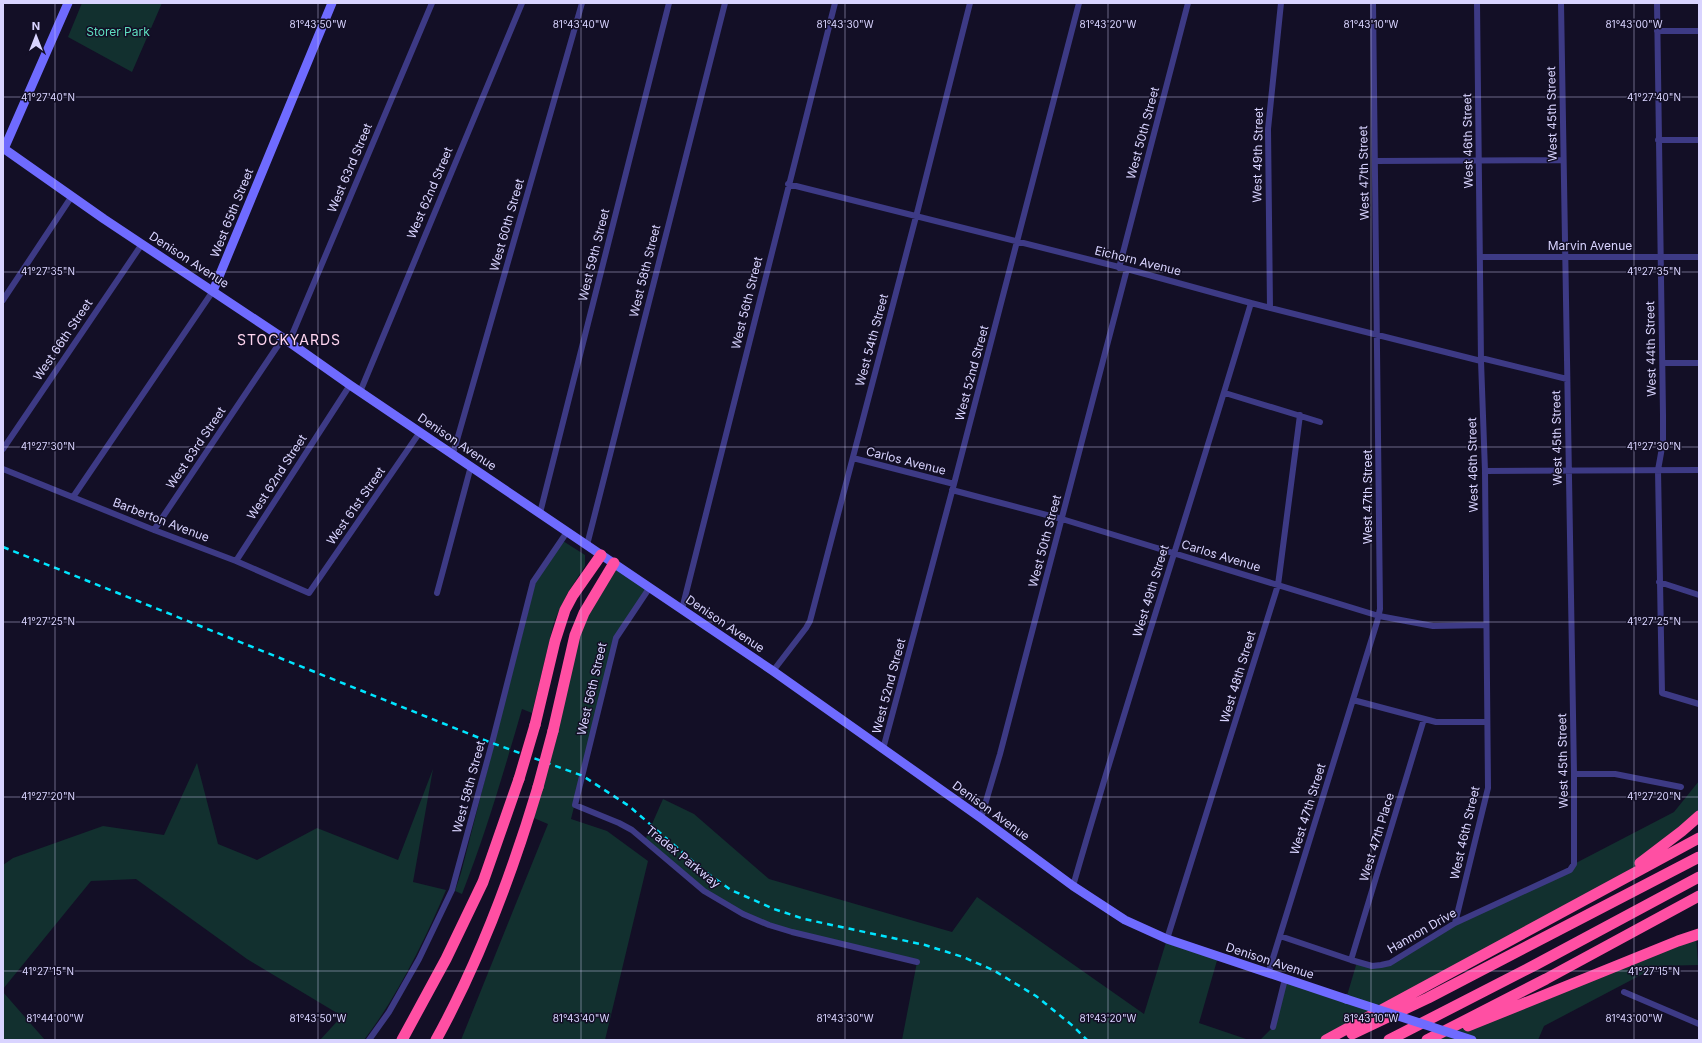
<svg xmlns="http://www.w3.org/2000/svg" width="1702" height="1043" font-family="Inter,sans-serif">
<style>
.green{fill:#12302f}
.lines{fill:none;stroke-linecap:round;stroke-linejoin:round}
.street{stroke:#3d3a85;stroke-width:6}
.secondary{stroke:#6f6bff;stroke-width:9}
.highway{stroke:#ff4fa3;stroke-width:11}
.rail{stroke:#00e5ff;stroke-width:2.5;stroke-dasharray:6 5;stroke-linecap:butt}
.secondary-bridge{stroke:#6f6bff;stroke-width:9}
.highway-bridge{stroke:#ff4fa3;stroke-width:11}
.ticks{fill:none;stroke:#d9d4ff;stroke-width:1;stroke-opacity:0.45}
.labels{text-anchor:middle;stroke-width:3;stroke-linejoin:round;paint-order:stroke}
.park-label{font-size:12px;fill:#5fe0c0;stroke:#130f26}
.street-label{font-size:12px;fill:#d9d4ff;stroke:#130f26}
.quarter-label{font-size:14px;letter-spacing:1px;fill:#ffd6f0;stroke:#130f26}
.ticks-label{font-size:10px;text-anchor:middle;fill:#d9d4ff;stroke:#130f26;stroke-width:3;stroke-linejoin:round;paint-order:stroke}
</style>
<rect width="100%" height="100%" fill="#130f26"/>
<path class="green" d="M82 3H162L132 72 68 37Z
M563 541 585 555V566L567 594 554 622 532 713 522 709C504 771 486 833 462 894L455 891 461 873 536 580Z
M614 563 650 587 616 638 571 819 607 831 648 861 605 1040H461L548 824 529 816 571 651Z
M197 763 218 844 257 860 317 828 398 860 433 769 413 882 446 890C425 940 397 997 364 1040H320L342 1016 247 959 136 879 91 881 3 989V865L13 858 103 826 164 835Z
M1699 781V816L1659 850 1631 869 1326 1040H1260L1273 1027 1285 979 1346 999 1357 962 1381 965 1455 923 1569 870 1574 864 1674 812Z
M663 799 694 814 769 879 952 932 977 897 1144 1014 1167 939 1218 957 1199 1023 1249 1040H902L917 962 769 925 704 891 645 840Z
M1696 934 1698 965 1658 966 1544 1026 1538 1040H1432Z
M3 992 45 1040H3Z"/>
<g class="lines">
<path class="street" d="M1657 3 1663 415V442L1658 470 1662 693 1699 704
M1657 31H1699
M1658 140H1699
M1375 161 1563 160
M788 184 1127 269 1251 303 1481 361
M1481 257H1699
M1119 268 1188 3
M3 300 72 196
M1270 308 1268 129 1281 3
M289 342 432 3
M1481 358 1567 379
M1663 363H1699
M360 392 522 3
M1225 393 1320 422
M3 449 142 244
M453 454 582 3
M853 458 954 484
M3 469 154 530 236 561 309 593 420 432
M1485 471 1699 470
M952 490 1062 519 1379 616 1433 626 1486 625
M73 497 213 291
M540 513 669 3
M154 530 283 338
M587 545 725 3
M236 561 350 385
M1659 582 1699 595
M650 587 616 638 575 805 619 823 632 830 704 891 743 914 769 925 792 932 917 962
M437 593 471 466
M682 609 835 3
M773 671 806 628 810 621 918 209 970 3
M1353 700 1436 722H1486
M883 749 954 484 1079 3
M1574 774H1615L1681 787
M981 818 1000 754 1127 269
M1073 886C1129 691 1193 498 1251 303
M1455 923 1488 788 1485 471 1481 361 1477 3
M1280 936 1351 960 1372 966 1381 965 1390 963 1455 923 1570 870 1574 864V774L1561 3
M1167 939 1278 585 1300 415
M1351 960 1424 719
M1268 974 1377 622 1380 609 1373 3
M1624 992 1699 1024
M1273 1027 1285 979
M369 1040 389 1012 419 959 452 890 492 743 533 582 567 532"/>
<path class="secondary" d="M3 148 104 219 289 342 350 385 773 671 981 818 1073 886 1125 920 1167 939 1346 999
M4 149 68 3
M213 291 332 3"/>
<path class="highway" d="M535 725 555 641 565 610 573 595 601 555
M553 731 575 635 584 613 614 563
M1640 863 1682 831 1699 816
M1468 1026 1678 941 1699 934
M1352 1034 1428 998 1699 857
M402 1040 446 959 483 882 519 779
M436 1040C480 960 512 874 538 787
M1326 1040 1699 838
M1389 1040 1535 965 1699 877
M1427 1040 1546 979 1699 896"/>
<path class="rail" d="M3 547 492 743 583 776 629 806 704 871 731 890 774 909 804 919 925 945 963 957 993 970 1036 996 1073 1026 1087 1040"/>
<path class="secondary-bridge" d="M1346 999 1472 1040"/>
<path class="highway-bridge" d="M519 779 535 725
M538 787 553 731"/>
</g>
<path class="ticks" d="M55 3V1040M318 3V1040M581 3V1040M845 3V1040M1108 3V1040M1371 3V1040M1634 3V1040M3 97H1699M3 272H1699M3 447H1699M3 622H1699M3 797H1699M3 971H1699"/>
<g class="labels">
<g class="park-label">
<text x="118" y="36">Storer Park</text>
</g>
<g class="street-label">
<text transform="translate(1552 114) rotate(-91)" y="4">West 45th Street</text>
<text transform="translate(1143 133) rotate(-75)" y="4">West 50th Street</text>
<text transform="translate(1468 141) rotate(-91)" y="4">West 46th Street</text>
<text transform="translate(1258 155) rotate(-89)" y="4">West 49th Street</text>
<text transform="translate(350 168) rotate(-67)" y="4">West 63rd Street</text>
<text transform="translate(1364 173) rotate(-91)" y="4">West 47th Street</text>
<text transform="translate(430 193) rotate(-67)" y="4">West 62nd Street</text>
<text transform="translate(232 213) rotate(-68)" y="4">West 65th Street</text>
<text transform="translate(507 225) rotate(-74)" y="4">West 60th Street</text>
<text x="1590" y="250">Marvin Avenue</text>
<text transform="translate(594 255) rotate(-76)" y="4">West 59th Street</text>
<text transform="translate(189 260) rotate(33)" y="4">Denison Avenue</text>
<text transform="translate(1138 261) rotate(14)" y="4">Eichorn Avenue</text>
<text transform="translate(645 271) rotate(-76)" y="4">West 58th Street</text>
<text transform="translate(747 303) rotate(-76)" y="4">West 56th Street</text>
<text transform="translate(63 340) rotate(-56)" y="4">West 66th Street</text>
<text transform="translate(872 340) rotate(-75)" y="4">West 54th Street</text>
<text transform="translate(1651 349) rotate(-91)" y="4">West 44th Street</text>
<text transform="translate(972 373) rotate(-75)" y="4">West 52nd Street</text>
<text transform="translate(1557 438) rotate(-91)" y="4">West 45th Street</text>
<text transform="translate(457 442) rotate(34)" y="4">Denison Avenue</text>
<text transform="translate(196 448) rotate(-56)" y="4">West 63rd Street</text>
<text transform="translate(906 461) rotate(14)" y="4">Carlos Avenue</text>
<text transform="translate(1473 465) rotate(-91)" y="4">West 46th Street</text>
<text transform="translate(277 477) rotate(-57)" y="4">West 62nd Street</text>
<text transform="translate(1368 497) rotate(-90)" y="4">West 47th Street</text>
<text transform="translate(356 506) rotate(-55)" y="4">West 61st Street</text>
<text transform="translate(161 520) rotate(21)" y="4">Barberton Avenue</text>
<text transform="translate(1045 541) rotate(-75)" y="4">West 50th Street</text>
<text transform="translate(1221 556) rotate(17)" y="4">Carlos Avenue</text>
<text transform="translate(1151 591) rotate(-73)" y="4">West 49th Street</text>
<text transform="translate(725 624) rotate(34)" y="4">Denison Avenue</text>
<text transform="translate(1238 677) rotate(-73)" y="4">West 48th Street</text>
<text transform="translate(889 686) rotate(-75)" y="4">West 52nd Street</text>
<text transform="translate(592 689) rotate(-77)" y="4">West 56th Street</text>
<text transform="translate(1563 761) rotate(-91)" y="4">West 45th Street</text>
<text transform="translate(469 787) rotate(-75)" y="4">West 58th Street</text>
<text transform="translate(1308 809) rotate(-73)" y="4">West 47th Street</text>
<text transform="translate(991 811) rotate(36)" y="4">Denison Avenue</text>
<text transform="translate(1465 833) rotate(-77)" y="4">West 46th Street</text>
<text transform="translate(1377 837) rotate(-73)" y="4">West 47th Place</text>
<text transform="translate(683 857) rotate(39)" y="4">Tradex Parkway</text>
<text transform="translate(1422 931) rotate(-30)" y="4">Hannon Drive</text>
<text transform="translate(1270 961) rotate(18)" y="4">Denison Avenue</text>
</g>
<g class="quarter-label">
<text x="289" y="345">STOCKYARDS</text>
</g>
</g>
<g class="ticks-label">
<text x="318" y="28">81°43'50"W</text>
<text x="581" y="28">81°43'40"W</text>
<text x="845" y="28">81°43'30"W</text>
<text x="1108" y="28">81°43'20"W</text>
<text x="1371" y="28">81°43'10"W</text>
<text x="1634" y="28">81°43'00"W</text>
<text x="48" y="101">41°27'40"N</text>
<text x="1654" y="101">41°27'40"N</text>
<text x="48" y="275">41°27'35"N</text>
<text x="1654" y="275">41°27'35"N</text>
<text x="48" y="450">41°27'30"N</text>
<text x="1654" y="450">41°27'30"N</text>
<text x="48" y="625">41°27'25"N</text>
<text x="1654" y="625">41°27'25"N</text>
<text x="48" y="800">41°27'20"N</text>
<text x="1654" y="800">41°27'20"N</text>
<text x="48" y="975">41°27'15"N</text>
<text x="1654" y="975">41°27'15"N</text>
<text x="55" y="1022">81°44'00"W</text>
<text x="318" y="1022">81°43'50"W</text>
<text x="581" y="1022">81°43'40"W</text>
<text x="845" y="1022">81°43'30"W</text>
<text x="1108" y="1022">81°43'20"W</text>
<text x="1371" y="1022">81°43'10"W</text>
<text x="1634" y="1022">81°43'00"W</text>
</g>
<rect width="1702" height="1043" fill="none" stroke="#d9d4ff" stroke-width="8"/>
<g transform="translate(36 36)" stroke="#130f26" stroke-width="3" paint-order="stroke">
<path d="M0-3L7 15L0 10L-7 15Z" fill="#d9d4ff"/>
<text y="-6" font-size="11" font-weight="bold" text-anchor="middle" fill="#d9d4ff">N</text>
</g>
</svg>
